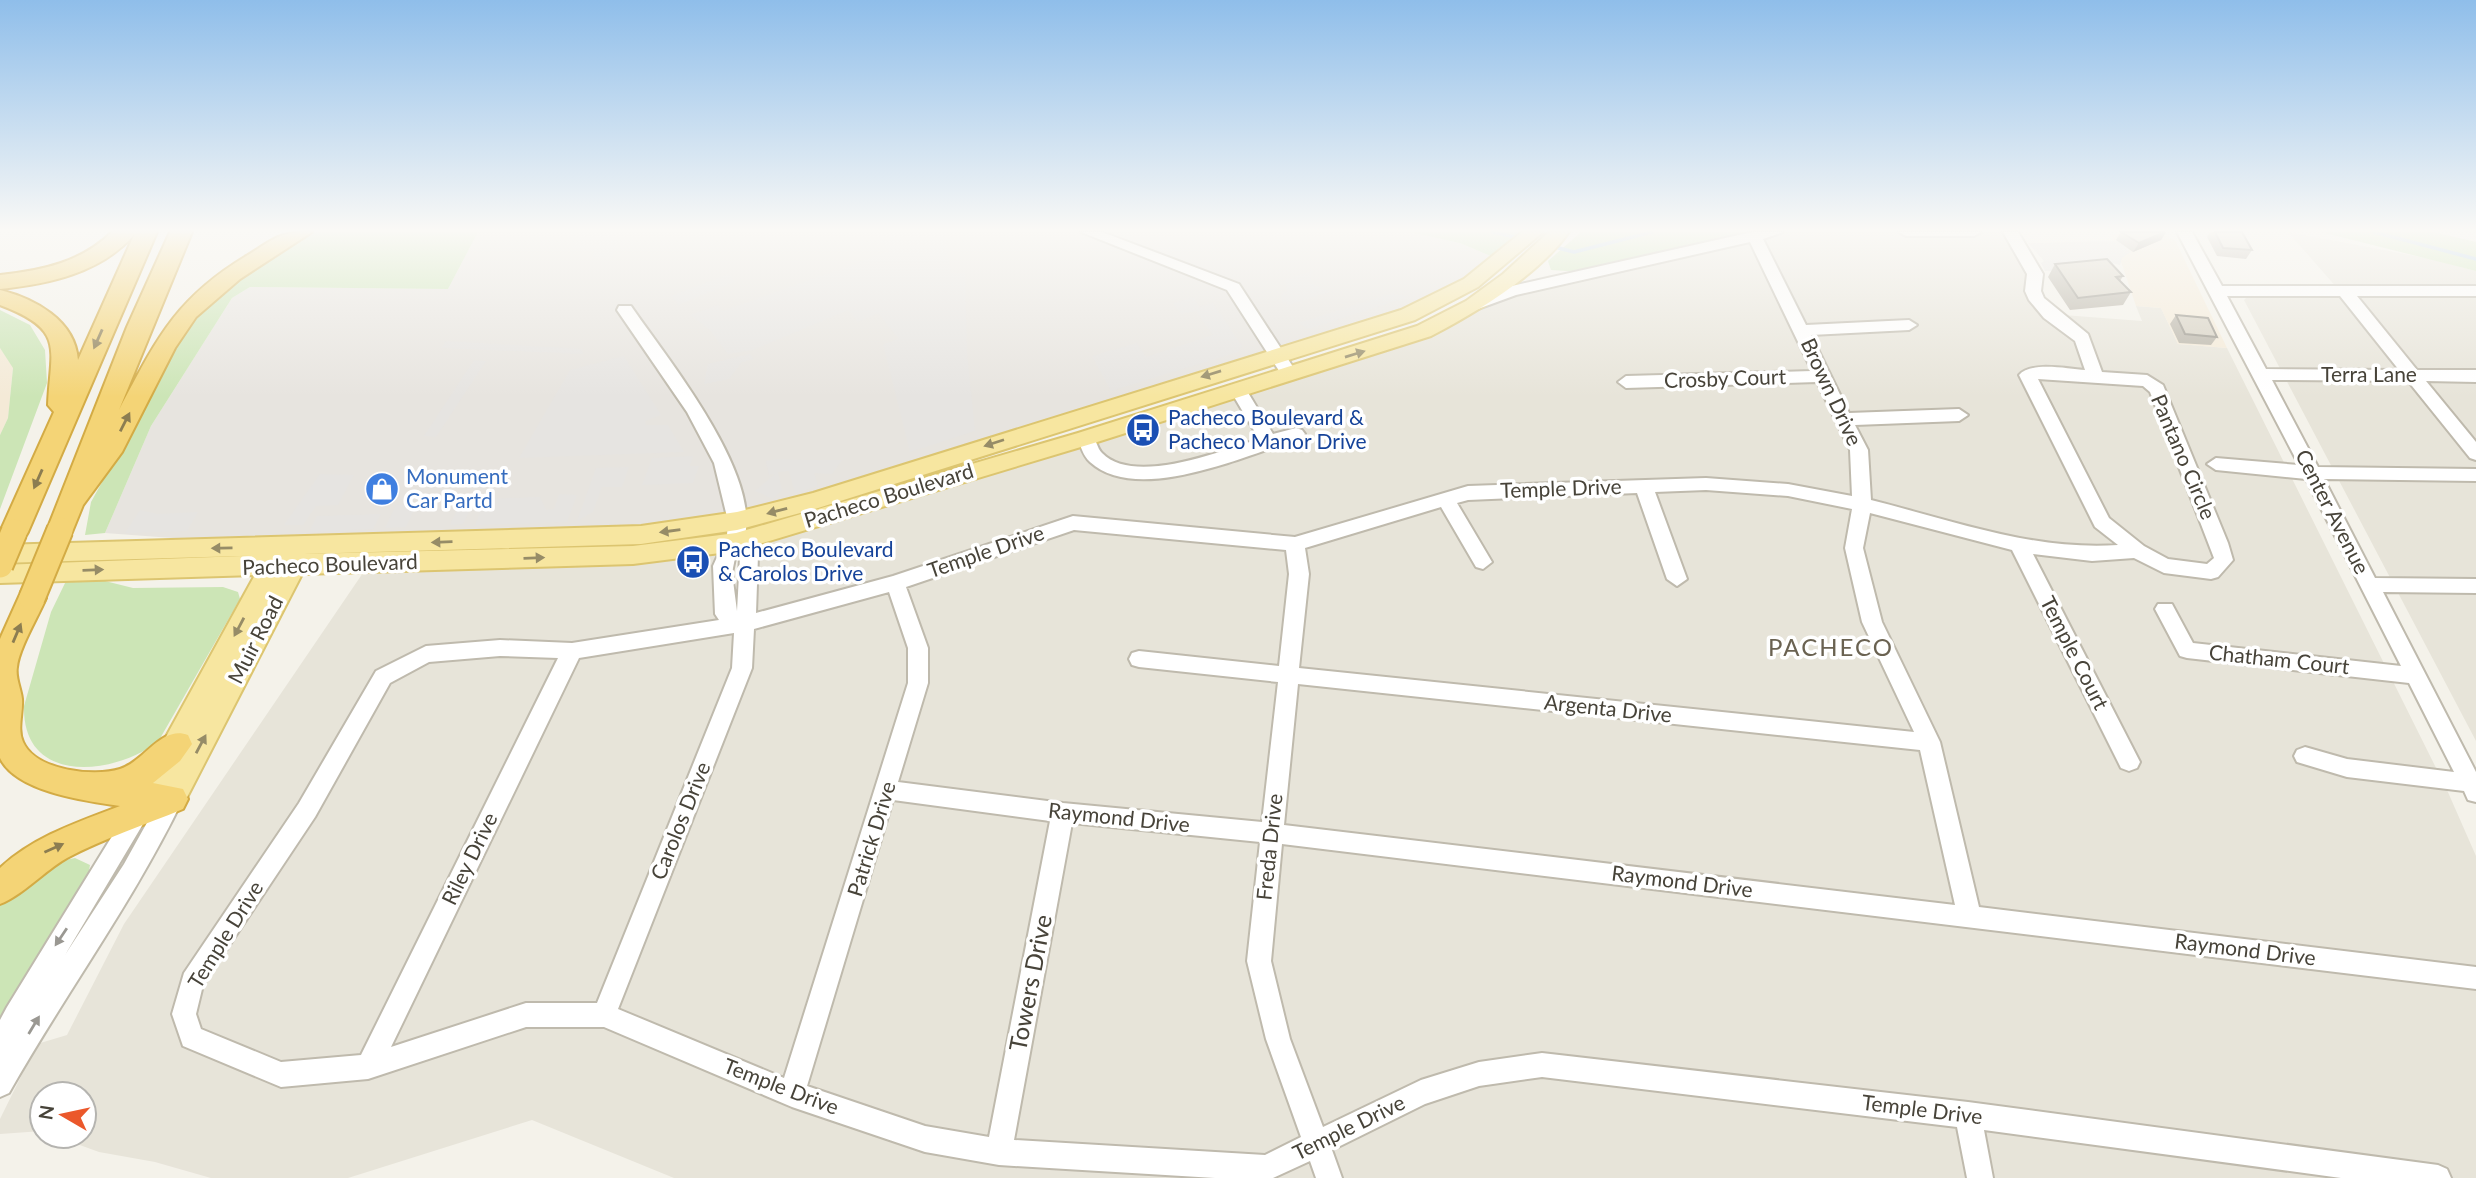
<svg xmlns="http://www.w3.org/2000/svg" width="2476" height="1178" font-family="Lato,sans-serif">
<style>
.residential{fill:#e7e4d9}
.commercial{fill:#f4ead7}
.industrial{fill:#e7e4df}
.green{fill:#cce5b6}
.parking{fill:#e6e4e1}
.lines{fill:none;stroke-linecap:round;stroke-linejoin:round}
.stream{stroke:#abccec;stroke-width:3.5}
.minor-casing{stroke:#bfbaad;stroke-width:4}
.major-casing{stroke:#dcc570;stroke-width:4}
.highway-casing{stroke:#d3ab45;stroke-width:4}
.minor{fill:#fff;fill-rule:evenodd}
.major{fill:#f7e6a0;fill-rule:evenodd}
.highway{fill:#f4d476;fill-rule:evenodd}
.highway-bridge-casing{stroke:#d3ab45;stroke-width:29;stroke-linecap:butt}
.highway-bridge{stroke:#f4d476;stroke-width:25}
.wall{fill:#b7b2a5}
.shaded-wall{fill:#959186}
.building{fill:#d5cfc0;stroke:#959186;stroke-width:2}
.oneway{fill:#8c7d51}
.oneway2{fill:#968c67}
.oneway3{fill:#9a9892}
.labels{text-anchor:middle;stroke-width:7;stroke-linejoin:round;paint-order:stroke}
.street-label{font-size:21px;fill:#474339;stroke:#fff}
.transit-label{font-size:21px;fill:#164399;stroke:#fff;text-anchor:start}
.shop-label{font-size:21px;fill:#366cbe;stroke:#fff;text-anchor:start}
.quarter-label{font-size:24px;letter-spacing:2px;fill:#6a6251;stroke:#fff}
.near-street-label{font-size:24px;fill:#474339;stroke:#fff}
</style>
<rect width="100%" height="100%" fill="#f4f2ea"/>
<path class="residential" d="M1776 232H2010L2050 314 2142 321 2136 306 2161 308 2178 344 2227 348 2447 790 2476 856V1178H674L532 1120 348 1178H211L155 1162 99 1152 55 1136H84V1094H42V1131L0 1134V1119L37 1044 67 1035 124 924 369 564 723 545 725 614 744 624 749 555 736 542 1360 353 1512 291Z
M2288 232 2426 258 2476 271V741L2244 300 2247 297H2345Z"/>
<path class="commercial" d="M2162 234 2175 240 2227 348 2178 344 2161 308 2136 306 2112 235Z
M0 348 13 367 8 418 0 435Z"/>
<path class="industrial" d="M478 232H1409L1460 243 1500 260 1408 315 737 521 291 547 105 533 151 426 232 298 250 287 448 289Z"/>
<path class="green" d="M316 232H478L448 289 250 287 232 298 151 426 105 533 85 535 91 502 193 318 243 275Z
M1409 232H1534L1500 260 1460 243Z
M1581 232H1746L1581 272 1551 270 1548 261Z
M2321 232H2434L2476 242V271Z
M0 310 30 325 45 350 47 383 0 509V435L8 418 13 368 0 348Z
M97 579 133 588 223 587 238 592 240 599 158 742C112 776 22 785 24 706L51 612 66 581Z
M75 858 90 865 87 882 0 1023V905C24 880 40 864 75 858Z"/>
<path class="parking" d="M603 232H618L614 240 620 241 612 258H591L594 250 571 249 581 233 602 235Z
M872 232H944L951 273H965L967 353 975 431 910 452 883 344 899 339 878 313 858 322 848 310 753 350 728 354 710 330 690 315 718 305 723 311 890 251Z
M2121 241 2131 252 2122 258 2120 265 2107 262 2106 270 2045 271 2041 263 2044 261 2028 243Z
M1312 271 1310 283 1330 292 1289 305 1281 301 1282 293 1287 291 1285 280Z
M729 274 735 282 678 305 671 296Z
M1393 293 1408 297 1309 329 1298 323Z
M1194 297 1199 307 1213 303 1242 346 1238 352 1111 391 1092 356 1137 343 1146 357 1213 335 1196 311 1181 314 1173 303Z
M446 341 582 349 583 354 441 348Z
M750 354 754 359 742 362 729 379 704 384 708 364Z
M624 356 661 415 645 421 646 425H668L684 452 519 458 570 370Z
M474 360 486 361 436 437 424 436Z
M693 456 690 466H699L693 483 642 485 652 458Z
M778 459 806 460H842L832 474 814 473 818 486 795 493 789 471 778 472 782 490 773 499 755 491 775 474 769 475 766 461Z
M629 467 622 487H602L593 512 577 521 596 468Z
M320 474 354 475 338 505 316 506 303 525H284Z
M559 494 577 495 567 522 475 525 480 513 474 500 463 524 450 525 463 496 476 495 475 499 540 497 546 510 554 509Z
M417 504 406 527 385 528 396 505Z
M140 510 158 514 198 512 187 531 125 533Z
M381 514 373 529 309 532 317 516Z"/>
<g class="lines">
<path class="stream" d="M1493 232 1519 238
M2374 232 2476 259
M1551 246 1574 252 1652 232"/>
<g class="minor-casing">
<path id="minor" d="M1081 232H1102L1239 284 1297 373 1295 377H1283L1227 290Z
M1752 232H1783L1763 239 1806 325 1909 320 1917 325 1909 330 1811 335 1849 413 1959 409 1968 415 1959 421 1855 425 1868 450 1871 500C1951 520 2034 551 2118 545L2095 527 2019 375C2031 361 2068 369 2085 370L2075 341 2044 318 2029 300 2025 291 2027 274 2003 232H2018L2043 274 2041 291 2044 298 2088 334 2102 372 2147 375 2163 385 2228 543 2233 560 2218 577 2211 579 2164 573 2134 558 2092 561 2033 554 2140 762 2137 768 2129 771 2121 768 2012 550 1870 513 1863 548 1882 622 1940 742 1979 907 2476 967V989L1282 844 1271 961 1290 1039 1323 1127 1421 1080 1479 1062 1542 1053 1968 1102 2438 1165 2447 1169 2451 1178H2341L1984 1130 1993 1178H1967L1957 1127 1542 1077 1479 1086 1425 1104 1332 1150 1342 1178H1316L1310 1161 1273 1178H1215L999 1165 925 1152 792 1107 604 1027H526L368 1079 281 1087 183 1046 172 1014 184 973 299 803 376 671 426 646 500 640 572 643 719 620 715 614 713 566 727 535 728 521 714 463 687 412 617 310 619 306H631C666 357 763 475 744 539L758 555 756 613 893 576 1073 516 1295 537 1468 486 1706 478 1788 484 1852 496 1850 450 1817 382 1626 388 1618 382 1626 376 1812 371 1750 242 1516 295 1475 310 1467 305 1512 286ZM2038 379 2143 386 2150 392 2214 558 2207 564 2168 559 2144 546 2109 518ZM1706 490 1788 496 1852 509 1845 548 1862 622 1914 732 1299 668 1309 574 1305 548 1441 507 1476 567 1483 569 1492 562 1457 503 1468 500 1637 493 1667 579 1677 586 1687 579 1655 492ZM1074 530 1286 550 1289 574 1279 666 1139 651 1132 653 1129 659 1132 665 1139 667 1278 682 1262 822 1063 803 898 782 928 683V648L906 587ZM736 553 740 557 737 611 732 573ZM889 592 908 648V683L784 1078 618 1009 752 668 754 629ZM734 633 732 668 597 1003H526L391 1047 579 658ZM500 656 558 658 361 1055 281 1062 201 1029 196 1014 203 985 315 817 390 683 429 662ZM1298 684 1920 750 1955 905 1284 825ZM893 800 1050 821 989 1137 925 1126 807 1086ZM1072 823 1260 842 1247 961 1266 1039 1301 1137 1265 1155 1014 1140Z
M1899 232H1981L1974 236H1906Z
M2177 232H2192L2222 286H2476V296H2357L2417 370H2476V382L2426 381 2476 442V460L2470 458 2408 381 2272 380 2318 467 2476 469V481L2324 479 2375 578 2476 579V593L2383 592 2476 772V802L2468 800 2464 791 2347 777 2297 762 2294 756 2297 750 2305 747 2347 759 2454 772 2409 683 2187 658 2180 656 2155 609 2158 604H2172L2193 643 2401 666 2306 479 2216 470 2207 464 2216 458 2299 465ZM2227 296H2340L2399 370 2266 369Z
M1238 384 1244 386 1273 434 1296 428 1302 430 1305 434 1302 438C1249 454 1138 506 1090 462 1083 456 1081 446 1077 438L1080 434H1092C1096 439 1097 448 1102 453 1134 486 1221 451 1259 439L1230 390Z
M172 790 180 792 183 799C134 901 65 994 9 1093L0 1097V1020L7 1007 130 807 138 804 146 807 149 814 65 955 124 864 164 792Z"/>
</g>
<g class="major-casing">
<path id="major" d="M1522 232H1543L1478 287 1415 320 815 509 737 530 641 544 304 554 633 546 736 533 1078 433 1417 326 1466 301 1503 274 1549 232H1569C1538 275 1477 312 1431 336L1094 443 736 551 633 564 302 574 182 807 172 811 162 807 159 801 148 822 138 825 128 822 124 813 255 575 0 583V565L269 555 0 563V545L641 526 737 512 813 493 1401 310 1464 279Z"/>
</g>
<g class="highway-casing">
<path id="highway" d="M112 232H157L28 532 24 539 14 542 4 539 0 532 54 412 48 405C50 349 67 330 0 305V290C35 299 75 320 78 360L134 235C100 273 49 284 0 289V275C41 271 82 262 112 232Z
M170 232H192L119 410C157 338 176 298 248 255 275 238 279 232 312 232L240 279 196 317 175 348 122 452 83 505 70 537 60 540 50 537 47 530 127 327Z
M32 587 42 590 46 598C38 617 19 648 17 667 15 677 21 689 22 699 23 713 17 729 23 742 36 771 94 777 120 769 145 761 161 725 188 735L192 744 180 761 153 783 183 789 188 799 183 809C145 825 104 838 67 858 44 871 23 895 0 904V868C33 837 78 822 120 806 86 801 16 792 0 758V639L22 590Z"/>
</g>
<use href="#minor" class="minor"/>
<use href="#major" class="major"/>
<use href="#highway" class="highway"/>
<g class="highway-bridge-casing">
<path id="highway-bridge" d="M0 565 14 532
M32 598 60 530"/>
</g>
<use href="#highway-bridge" class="highway-bridge"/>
</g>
<path class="wall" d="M2121 232H2166L2161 240 2133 252 2116 240Z
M2210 232H2242L2252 250 2246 259 2217 256 2207 237Z
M2055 264 2123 276 2120 281 2131 292 2123 305 2070 310 2048 277Z
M2176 315 2217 337 2211 345 2179 343 2170 324Z"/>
<path class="shaded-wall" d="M2166 232 2161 240 2133 252 2139 243Z"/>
<path class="building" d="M2121 232H2165L2139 243Z
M2215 232H2242L2252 250 2223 248Z
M2107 259 2123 276 2116 277 2131 292 2078 298 2055 264Z
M2176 315 2208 318 2217 337 2185 334Z"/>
<defs><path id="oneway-solid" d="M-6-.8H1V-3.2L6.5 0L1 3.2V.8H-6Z" transform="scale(1.75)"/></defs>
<g class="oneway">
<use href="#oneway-solid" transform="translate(98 339) rotate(114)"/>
<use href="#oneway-solid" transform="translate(125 422) rotate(-63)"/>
<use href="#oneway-solid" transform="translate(38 479) rotate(114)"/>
<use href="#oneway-solid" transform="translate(17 633) rotate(-67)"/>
<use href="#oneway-solid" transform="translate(54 848) rotate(-24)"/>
</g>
<g class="oneway2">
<use href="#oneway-solid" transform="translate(1355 354) rotate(-17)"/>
<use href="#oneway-solid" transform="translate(1211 374) rotate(163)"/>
<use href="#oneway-solid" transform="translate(994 443) rotate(162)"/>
<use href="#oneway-solid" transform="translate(777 511) rotate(165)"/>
<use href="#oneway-solid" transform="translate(670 531) rotate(172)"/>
<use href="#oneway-solid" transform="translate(442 542) rotate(178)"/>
<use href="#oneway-solid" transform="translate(222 548) rotate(179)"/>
<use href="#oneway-solid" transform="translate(534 558) rotate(-2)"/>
<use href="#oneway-solid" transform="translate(93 570) rotate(-2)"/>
<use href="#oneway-solid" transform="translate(239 627) rotate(118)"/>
<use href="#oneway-solid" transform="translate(201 744) rotate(-62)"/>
</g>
<g class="oneway3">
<use href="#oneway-solid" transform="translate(61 937) rotate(124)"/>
<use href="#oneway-solid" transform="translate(34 1025) rotate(-59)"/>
</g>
<linearGradient id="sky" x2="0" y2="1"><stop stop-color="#8fbeea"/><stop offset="0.58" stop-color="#faf9f6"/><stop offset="1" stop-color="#faf9f6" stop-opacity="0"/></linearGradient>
<rect width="2476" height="397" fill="url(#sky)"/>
<defs>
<g id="bus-disc" transform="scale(1.75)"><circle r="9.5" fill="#1a4fb4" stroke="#fff"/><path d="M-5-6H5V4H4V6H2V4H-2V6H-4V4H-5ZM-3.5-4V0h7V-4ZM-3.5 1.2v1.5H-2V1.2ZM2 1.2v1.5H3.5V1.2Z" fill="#fff"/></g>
<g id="shop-disc" transform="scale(1.75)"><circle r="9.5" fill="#3f7fe0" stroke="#fff"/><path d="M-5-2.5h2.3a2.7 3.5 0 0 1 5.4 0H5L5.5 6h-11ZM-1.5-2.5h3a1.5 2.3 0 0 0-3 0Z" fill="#fff"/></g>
</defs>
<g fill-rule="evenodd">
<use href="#bus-disc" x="1143" y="430"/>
<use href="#shop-disc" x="382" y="489"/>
<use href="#bus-disc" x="693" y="562"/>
</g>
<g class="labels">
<g class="street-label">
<text x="2369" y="382">Terra Lane</text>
<text transform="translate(1725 379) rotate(-2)" y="7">Crosby Court</text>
<text transform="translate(1831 392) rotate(65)" y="7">Brown Drive</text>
<text transform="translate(2183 457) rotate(67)" y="7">Pantano Circle</text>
<text transform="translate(1561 489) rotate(-2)" y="7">Temple Drive</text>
<text transform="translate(889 496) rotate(-17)" y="7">Pacheco Boulevard</text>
<text transform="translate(2332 512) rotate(63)" y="7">Center Avenue</text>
<text transform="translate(986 552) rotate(-19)" y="7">Temple Drive</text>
<text transform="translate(330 565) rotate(-2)" y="7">Pacheco Boulevard</text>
<text transform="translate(256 640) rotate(-63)" y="7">Muir Road</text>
<text transform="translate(2074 653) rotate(63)" y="7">Temple Court</text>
<text transform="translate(2279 660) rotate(6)" y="7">Chatham Court</text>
<text transform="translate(1608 709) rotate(6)" y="7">Argenta Drive</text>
<text transform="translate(1119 818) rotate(6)" y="7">Raymond Drive</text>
<text transform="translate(681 821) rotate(-68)" y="7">Carolos Drive</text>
<text transform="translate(872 839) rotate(-73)" y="7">Patrick Drive</text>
<text transform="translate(1270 847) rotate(-84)" y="7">Freda Drive</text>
<text transform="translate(470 859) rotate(-64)" y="7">Riley Drive</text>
<text transform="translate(1682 882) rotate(7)" y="7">Raymond Drive</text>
<text transform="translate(226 935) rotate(-58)" y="7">Temple Drive</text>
<text transform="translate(2245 950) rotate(7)" y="7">Raymond Drive</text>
<text transform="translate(781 1087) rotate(21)" y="7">Temple Drive</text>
<text transform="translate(1922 1110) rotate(7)" y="7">Temple Drive</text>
<text transform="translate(1349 1128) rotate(-26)" y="7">Temple Drive</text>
</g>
<g class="transit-label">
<text x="1168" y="425">Pacheco Boulevard &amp;<tspan x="1168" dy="24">Pacheco Manor Drive</tspan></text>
<text x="718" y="557">Pacheco Boulevard<tspan x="718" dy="24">&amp; Carolos Drive</tspan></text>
</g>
<g class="shop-label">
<text x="406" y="484">Monument<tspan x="406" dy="24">Car Partd</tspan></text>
</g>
<g class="quarter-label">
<text x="1831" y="656">PACHECO</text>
</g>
<g class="near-street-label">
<text transform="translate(1031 983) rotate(-79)" y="8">Towers Drive</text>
</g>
</g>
<g transform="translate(63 1115) rotate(279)"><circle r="33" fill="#ffffff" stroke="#b5b4b0" stroke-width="2"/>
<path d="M0-5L12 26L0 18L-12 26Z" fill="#eb582b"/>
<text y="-10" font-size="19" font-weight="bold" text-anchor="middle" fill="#474339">N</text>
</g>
</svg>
